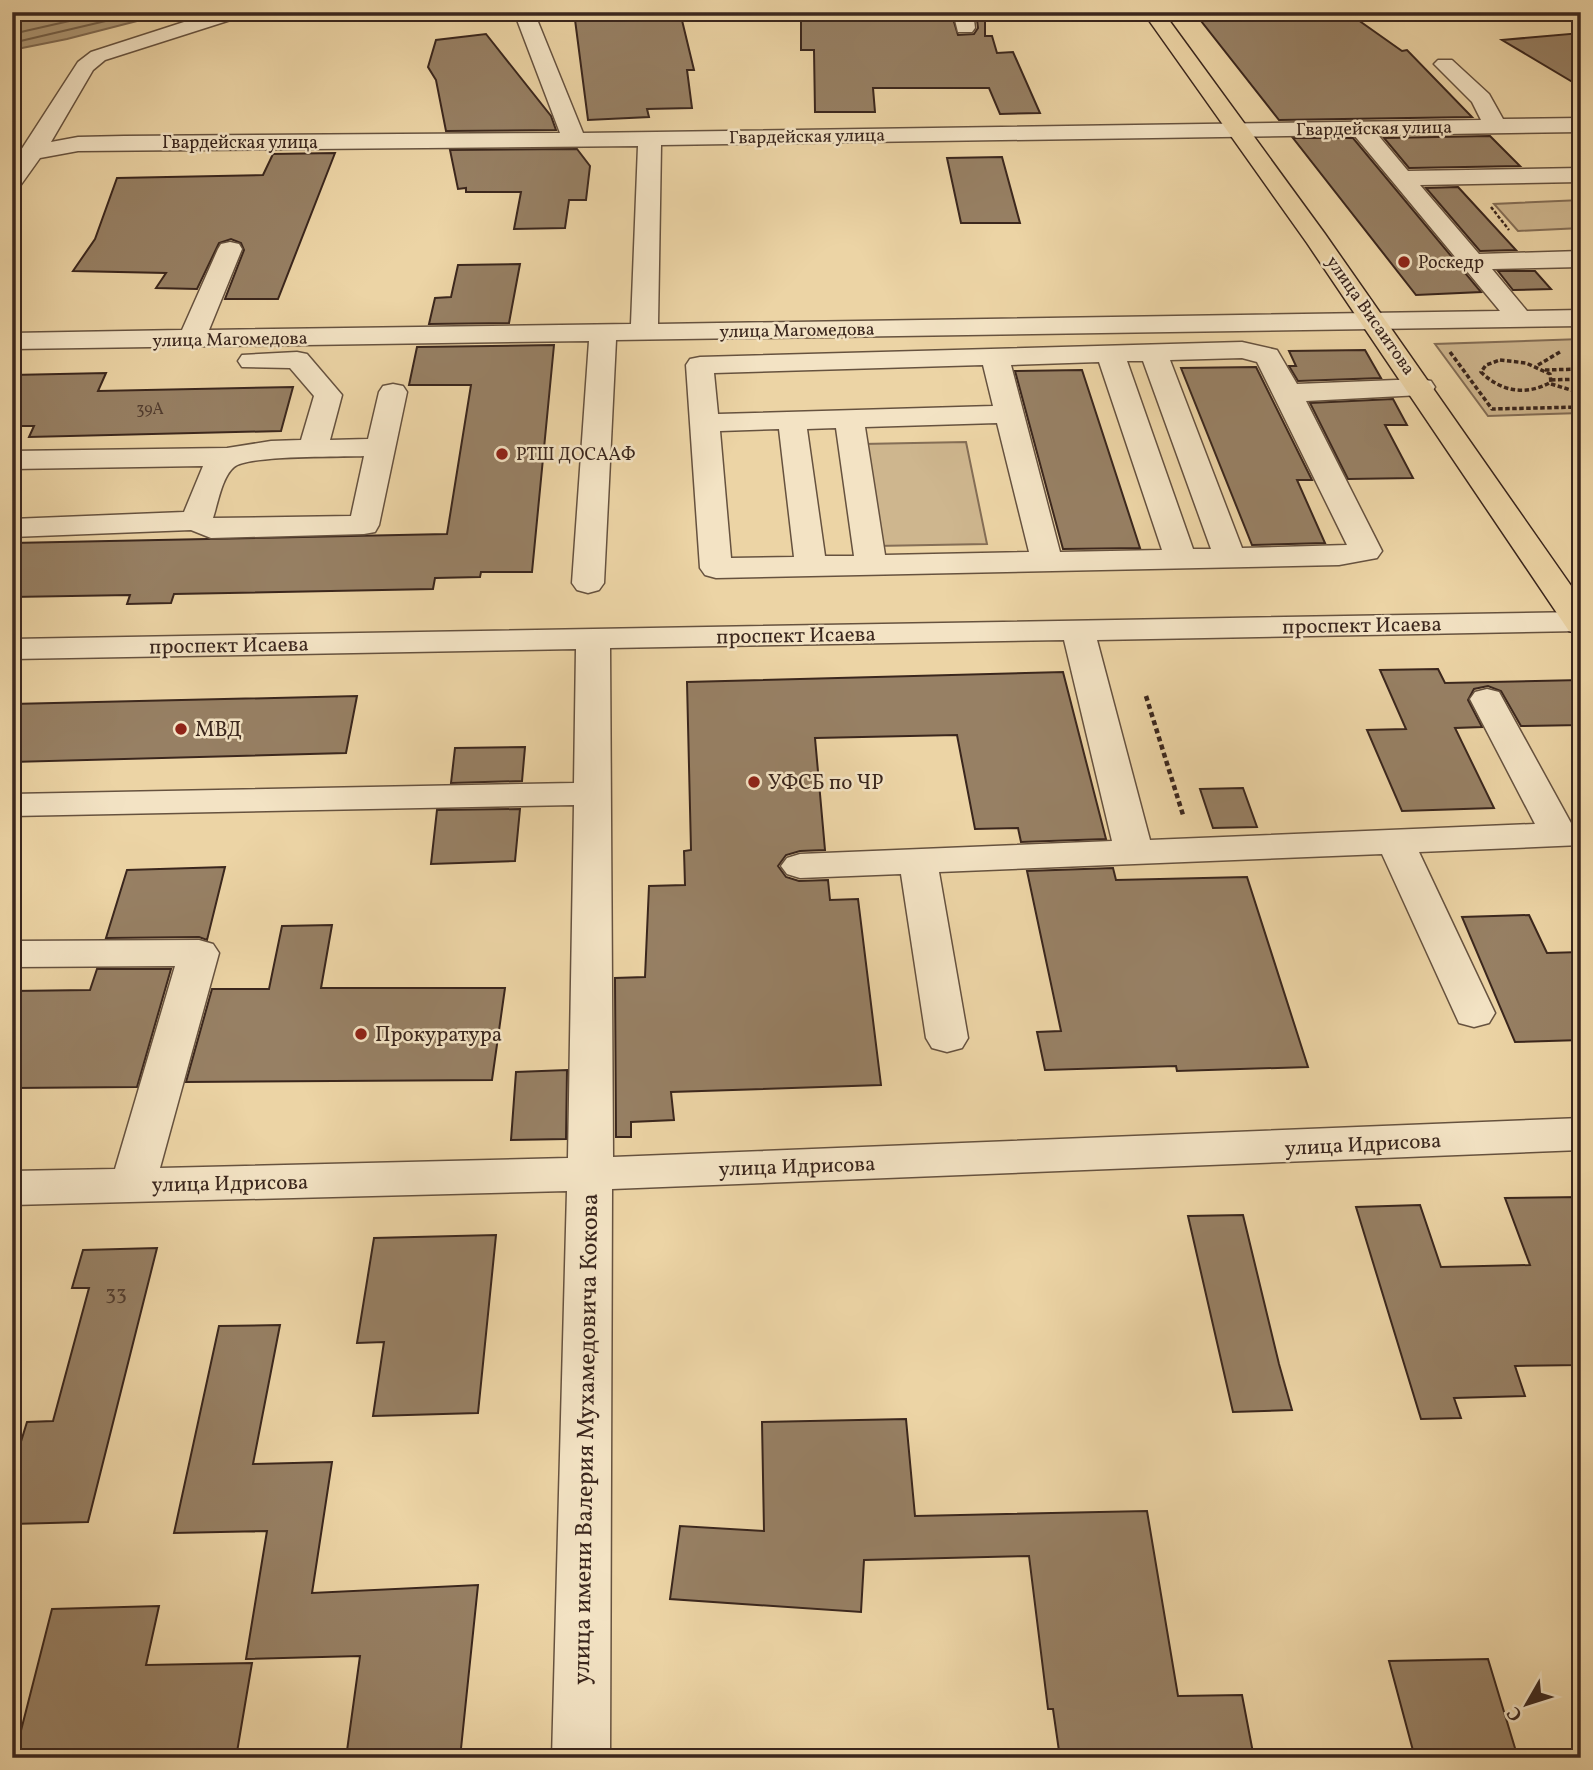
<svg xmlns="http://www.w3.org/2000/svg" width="1593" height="1770" font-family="Vollkorn,serif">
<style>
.green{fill:#ceb68e;stroke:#846e56;stroke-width:2}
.water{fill:#af9977;stroke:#806b53;stroke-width:2}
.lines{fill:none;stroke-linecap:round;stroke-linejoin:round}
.shore{stroke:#74604a;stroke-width:2}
.building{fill:#978064;stroke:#3a261d;stroke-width:2}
.minor-casing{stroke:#66523f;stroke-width:3}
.major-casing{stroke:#3a261d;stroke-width:3}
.path-far2{stroke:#3a261d;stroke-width:2.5;stroke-dasharray:3.5 2;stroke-linecap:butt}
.path-far1{stroke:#3a261d;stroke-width:3.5;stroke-dasharray:4.5 2.5;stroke-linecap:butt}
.path{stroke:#3a261d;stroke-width:4.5;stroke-dasharray:5 3.5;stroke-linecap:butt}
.minor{fill:#f3e3c4;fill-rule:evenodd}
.major{fill:#ecd4a5;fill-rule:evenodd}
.poi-dot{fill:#8f2418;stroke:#f3e3c4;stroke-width:2.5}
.labels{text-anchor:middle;stroke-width:5;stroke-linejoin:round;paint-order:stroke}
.far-number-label{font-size:16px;fill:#513c2f}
.far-street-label{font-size:18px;fill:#3a261d;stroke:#f3e3c4}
.far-poi-label{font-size:18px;fill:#3a261d;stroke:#f3e3c4;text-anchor:start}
.street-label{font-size:21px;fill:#3a261d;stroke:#f3e3c4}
.poi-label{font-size:21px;fill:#3a261d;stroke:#f3e3c4;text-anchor:start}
.near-number-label{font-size:21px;fill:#513c2f}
.near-street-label{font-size:24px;fill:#3a261d;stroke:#f3e3c4}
</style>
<rect width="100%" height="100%" fill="#ecd4a5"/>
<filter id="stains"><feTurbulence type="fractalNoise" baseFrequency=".00286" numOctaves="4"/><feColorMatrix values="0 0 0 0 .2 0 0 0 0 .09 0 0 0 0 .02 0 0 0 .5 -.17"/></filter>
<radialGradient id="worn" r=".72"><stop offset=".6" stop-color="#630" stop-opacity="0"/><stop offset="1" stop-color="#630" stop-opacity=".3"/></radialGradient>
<path class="green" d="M1581 200V228L1518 231 1494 204Z
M1581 339V413L1488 416 1435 344Z
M966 442 987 544 875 546 862 444Z"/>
<path class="water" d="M12 12H172L67 39 12 50Z"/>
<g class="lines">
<path class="shore" d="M12 34 109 12
M12 43 144 12"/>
</g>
<path class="building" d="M574 12H680L694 70H687L692 108 647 109 649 117 588 120Z
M801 12H951L958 35 974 34 978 28 976 12H985V36H992L997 53 1013 52 1040 113 1000 114 989 88H873L875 112H815L814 50H801Z
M1194 12H1308L1315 19 1351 15 1402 51 1407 50 1472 117 1279 120Z
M1581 33V87L1502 40Z
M486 34 551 116 556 130 446 131 436 80 428 67 436 40Z
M1490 136 1520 166 1409 168 1384 138Z
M1293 138H1353L1481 292 1416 295Z
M577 149 590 166 586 200H569L565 228 514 229 521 192H466V188L458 189 450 150Z
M335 153 278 299H225L244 250 241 243 231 239 219 243 197 289 156 288 166 273 73 271 95 239 117 178 263 175 273 154Z
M1002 157 1020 223H961L947 158Z
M1458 187 1516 250 1480 251 1426 188Z
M520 264 509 323 429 324 435 298 451 297 458 265Z
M1498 271H1535L1551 289 1513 290Z
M554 345 532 572H481L480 577 435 578 433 589 174 594 171 603 127 604 130 595 12 597V543L447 534 471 385H409L417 347Z
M1365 350 1381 378 1298 381 1289 366H1296L1289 351Z
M1256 367 1312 480H1297L1325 543 1252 545 1181 368Z
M1082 370 1140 548 1063 549 1015 371Z
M106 373 98 391 293 387 281 431 29 437 34 426H12V375Z
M1393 399 1407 425H1385L1413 478 1348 479 1310 403Z
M1438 669 1445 683 1581 680V725L1521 726 1501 691 1488 686 1474 689 1468 700 1482 727 1455 728 1494 808 1402 811 1367 730 1406 729 1380 670Z
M1063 672 1106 839 1021 842 1018 828 975 829 957 735 815 738 825 850 800 851 786 855 778 866 786 877 799 881 828 880 830 900 858 899 881 1085 671 1092 674 1120 631 1122V1137H616L615 978 645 977 649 886 685 885 684 851 691 850 687 682Z
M357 696 346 753 12 762V704Z
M525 747 522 781 451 783 455 748Z
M1243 788 1257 827 1213 828 1200 789Z
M520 809 515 861 431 864 437 810Z
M225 867 207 940 199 937 106 938 127 870Z
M1113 868 1116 880 1247 877 1308 1067 1177 1071 1176 1066 1045 1070 1037 1032 1061 1031 1027 871Z
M1529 915 1547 953 1581 952V1040L1515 1042 1462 917Z
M332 925 321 988H505L492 1080 186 1082 212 989H269L282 926Z
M97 969H171L137 1087 12 1088V991L90 990Z
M567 1070 566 1139 511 1140 516 1072Z
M1581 1197V1365L1515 1366 1525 1396 1454 1398 1461 1418 1421 1419 1356 1207 1420 1205 1441 1267 1530 1265 1505 1198Z
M1243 1215 1279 1364 1292 1410 1233 1412 1188 1216Z
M496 1235 478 1413 373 1416 384 1342 357 1343 374 1238Z
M157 1248 88 1522 12 1524V1471L27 1422 53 1421 89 1288H72L83 1250Z
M280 1325 253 1464 332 1462 312 1593 478 1585 460 1758H346L360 1656 246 1659 267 1531 174 1533 219 1326Z
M906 1419 915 1516 1147 1511 1178 1696 1242 1695 1254 1758H1060L1053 1709H1048L1029 1556 864 1560 861 1612 670 1599 680 1526 764 1531 762 1422Z
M159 1606 146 1665 252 1663 236 1758H136L138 1751 15 1754 52 1609Z
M1488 1659 1518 1758H1415L1389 1661Z"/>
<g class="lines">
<g class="minor-casing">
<path id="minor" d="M215 12H246L243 16 105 60 93 70 51 142 78 137 124 136 560 133 514 12H534L583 133 1481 120 1472 102 1434 64 1438 60H1452L1489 94 1503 119 1581 118V132L1378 135 1408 171 1581 168V182L1420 185 1479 254 1581 251V267L1492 269 1527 311 1581 310V326L616 340 604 583 599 590 588 593 577 590 572 583 589 341 12 349V333L182 330 218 249 221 244 230 242 239 244 242 249 209 330 631 324 638 146 78 151 40 158 20 186 12 188V164L78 62 91 52ZM1354 135 1500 311 658 324 661 145Z
M953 12H973L975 28 972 32H958Z
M1242 342 1277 350 1297 384 1421 379 1431 381 1435 387 1431 393 1421 395 1306 401 1382 551 1377 558 1339 565 716 578 705 575 700 568 686 365 690 359 700 357ZM1242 358 1257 362 1347 545 1242 548 1170 360ZM1127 361H1143L1211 549H1193ZM1099 362 1162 550 1060 552 1011 365ZM983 365 993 406 718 414 714 373ZM997 423 1029 552 885 555 865 427ZM836 428 854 556H825L807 429ZM779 429 794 557 731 558 720 431Z
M297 352 307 354 342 395 330 440 368 439 379 392 383 386 393 384 403 386 407 392 379 525 375 532 364 534 211 538 191 530 12 537V519L184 512 203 466 12 469V451L227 448 271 441 301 440 314 396 290 368 242 367 238 361 242 355ZM364 456 351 516 213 518C218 503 222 477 234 467 248 455 341 457 364 456Z
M1581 612 1579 631 1097 640 1150 840 1535 824 1470 699 1475 692 1487 689 1499 692 1571 823H1581V845L1419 852 1495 1013 1489 1023 1474 1027 1459 1023 1382 854 939 872 968 1038 962 1048 947 1052 932 1048 926 1038 901 874 800 878 787 874 781 866 787 858 800 854 1112 841 1064 640 610 648 613 1157 1581 1118V1150L612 1189 610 1758H552L567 1191 12 1205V1171L115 1169 175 966 12 967V941L199 940 213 944 219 953 160 1168 568 1158 574 805 12 816V794L574 783 576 649 12 659V639Z"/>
</g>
<g class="major-casing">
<path id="major" d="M1143 12H1163L1325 234 1581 600V634L1569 631 1307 243Z"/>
</g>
<path class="path-far2" d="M1491 207 1509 230"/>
<path class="path-far1" d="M1450 352 1492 409 1581 407
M1500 360 1526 363 1550 374 1551 382C1527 396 1501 392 1481 372L1486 365Z
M1538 365 1560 352
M1545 370 1581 369
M1551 380 1581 379
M1551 384 1581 393"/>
<path class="path" d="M1146 696 1183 815"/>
<use href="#minor" class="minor"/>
<use href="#major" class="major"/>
</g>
<g class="poi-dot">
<circle cx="1404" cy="262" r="7"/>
<circle cx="502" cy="454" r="7"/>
<circle cx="181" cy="729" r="7"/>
<circle cx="754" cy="782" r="7"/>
<circle cx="361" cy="1034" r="7"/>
</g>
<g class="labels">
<g class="far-number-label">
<text x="150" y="414">39А</text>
</g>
<g class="far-street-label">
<text transform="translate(1374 128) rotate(-1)" y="6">Гвардейская улица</text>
<text transform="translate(807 136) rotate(-1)" y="6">Гвардейская улица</text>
<text x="240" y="148">Гвардейская улица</text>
<text transform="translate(1371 315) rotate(55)" y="6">улица Висаитова</text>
<text transform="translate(797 330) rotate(-1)" y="6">улица Магомедова</text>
<text transform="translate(230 339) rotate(-1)" y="6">улица Магомедова</text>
</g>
<g class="far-poi-label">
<text x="1418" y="268">Роскедр</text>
<text x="516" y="460">РТШ ДОСААФ</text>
</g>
<g class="street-label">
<text transform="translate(1362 625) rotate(-1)" y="7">проспект Исаева</text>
<text transform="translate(796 635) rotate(-1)" y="7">проспект Исаева</text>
<text transform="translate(229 645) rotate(-1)" y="7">проспект Исаева</text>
<text transform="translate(1363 1144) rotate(-3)" y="7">улица Идрисова</text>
<text transform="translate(797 1166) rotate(-2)" y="7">улица Идрисова</text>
<text transform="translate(230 1183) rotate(-1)" y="7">улица Идрисова</text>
</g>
<g class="poi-label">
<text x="195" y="736">МВД</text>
<text x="768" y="789">УФСБ по ЧР</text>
<text x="375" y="1041">Прокуратура</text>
</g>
<g class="near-number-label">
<text x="116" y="1299">33</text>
</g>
<g class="near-street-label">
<text transform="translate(585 1439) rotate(-89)" y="8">улица имени Валерия Мухамедовича Кокова</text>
</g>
</g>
<rect width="1593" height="1770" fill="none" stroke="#ecd4a5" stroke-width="42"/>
<rect x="14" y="14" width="1565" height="1742" fill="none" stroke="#3a261d" stroke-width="3.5"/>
<rect x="21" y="21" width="1551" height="1728" fill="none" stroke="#3a261d" stroke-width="2"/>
<g transform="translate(1527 1704) rotate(231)" stroke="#f3e3c4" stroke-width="5" paint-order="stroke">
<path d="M0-5L12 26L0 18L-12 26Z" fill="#3a261d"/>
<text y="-10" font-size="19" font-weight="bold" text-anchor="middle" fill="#3a261d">С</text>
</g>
<rect width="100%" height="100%" filter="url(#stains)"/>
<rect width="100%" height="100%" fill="url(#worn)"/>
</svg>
